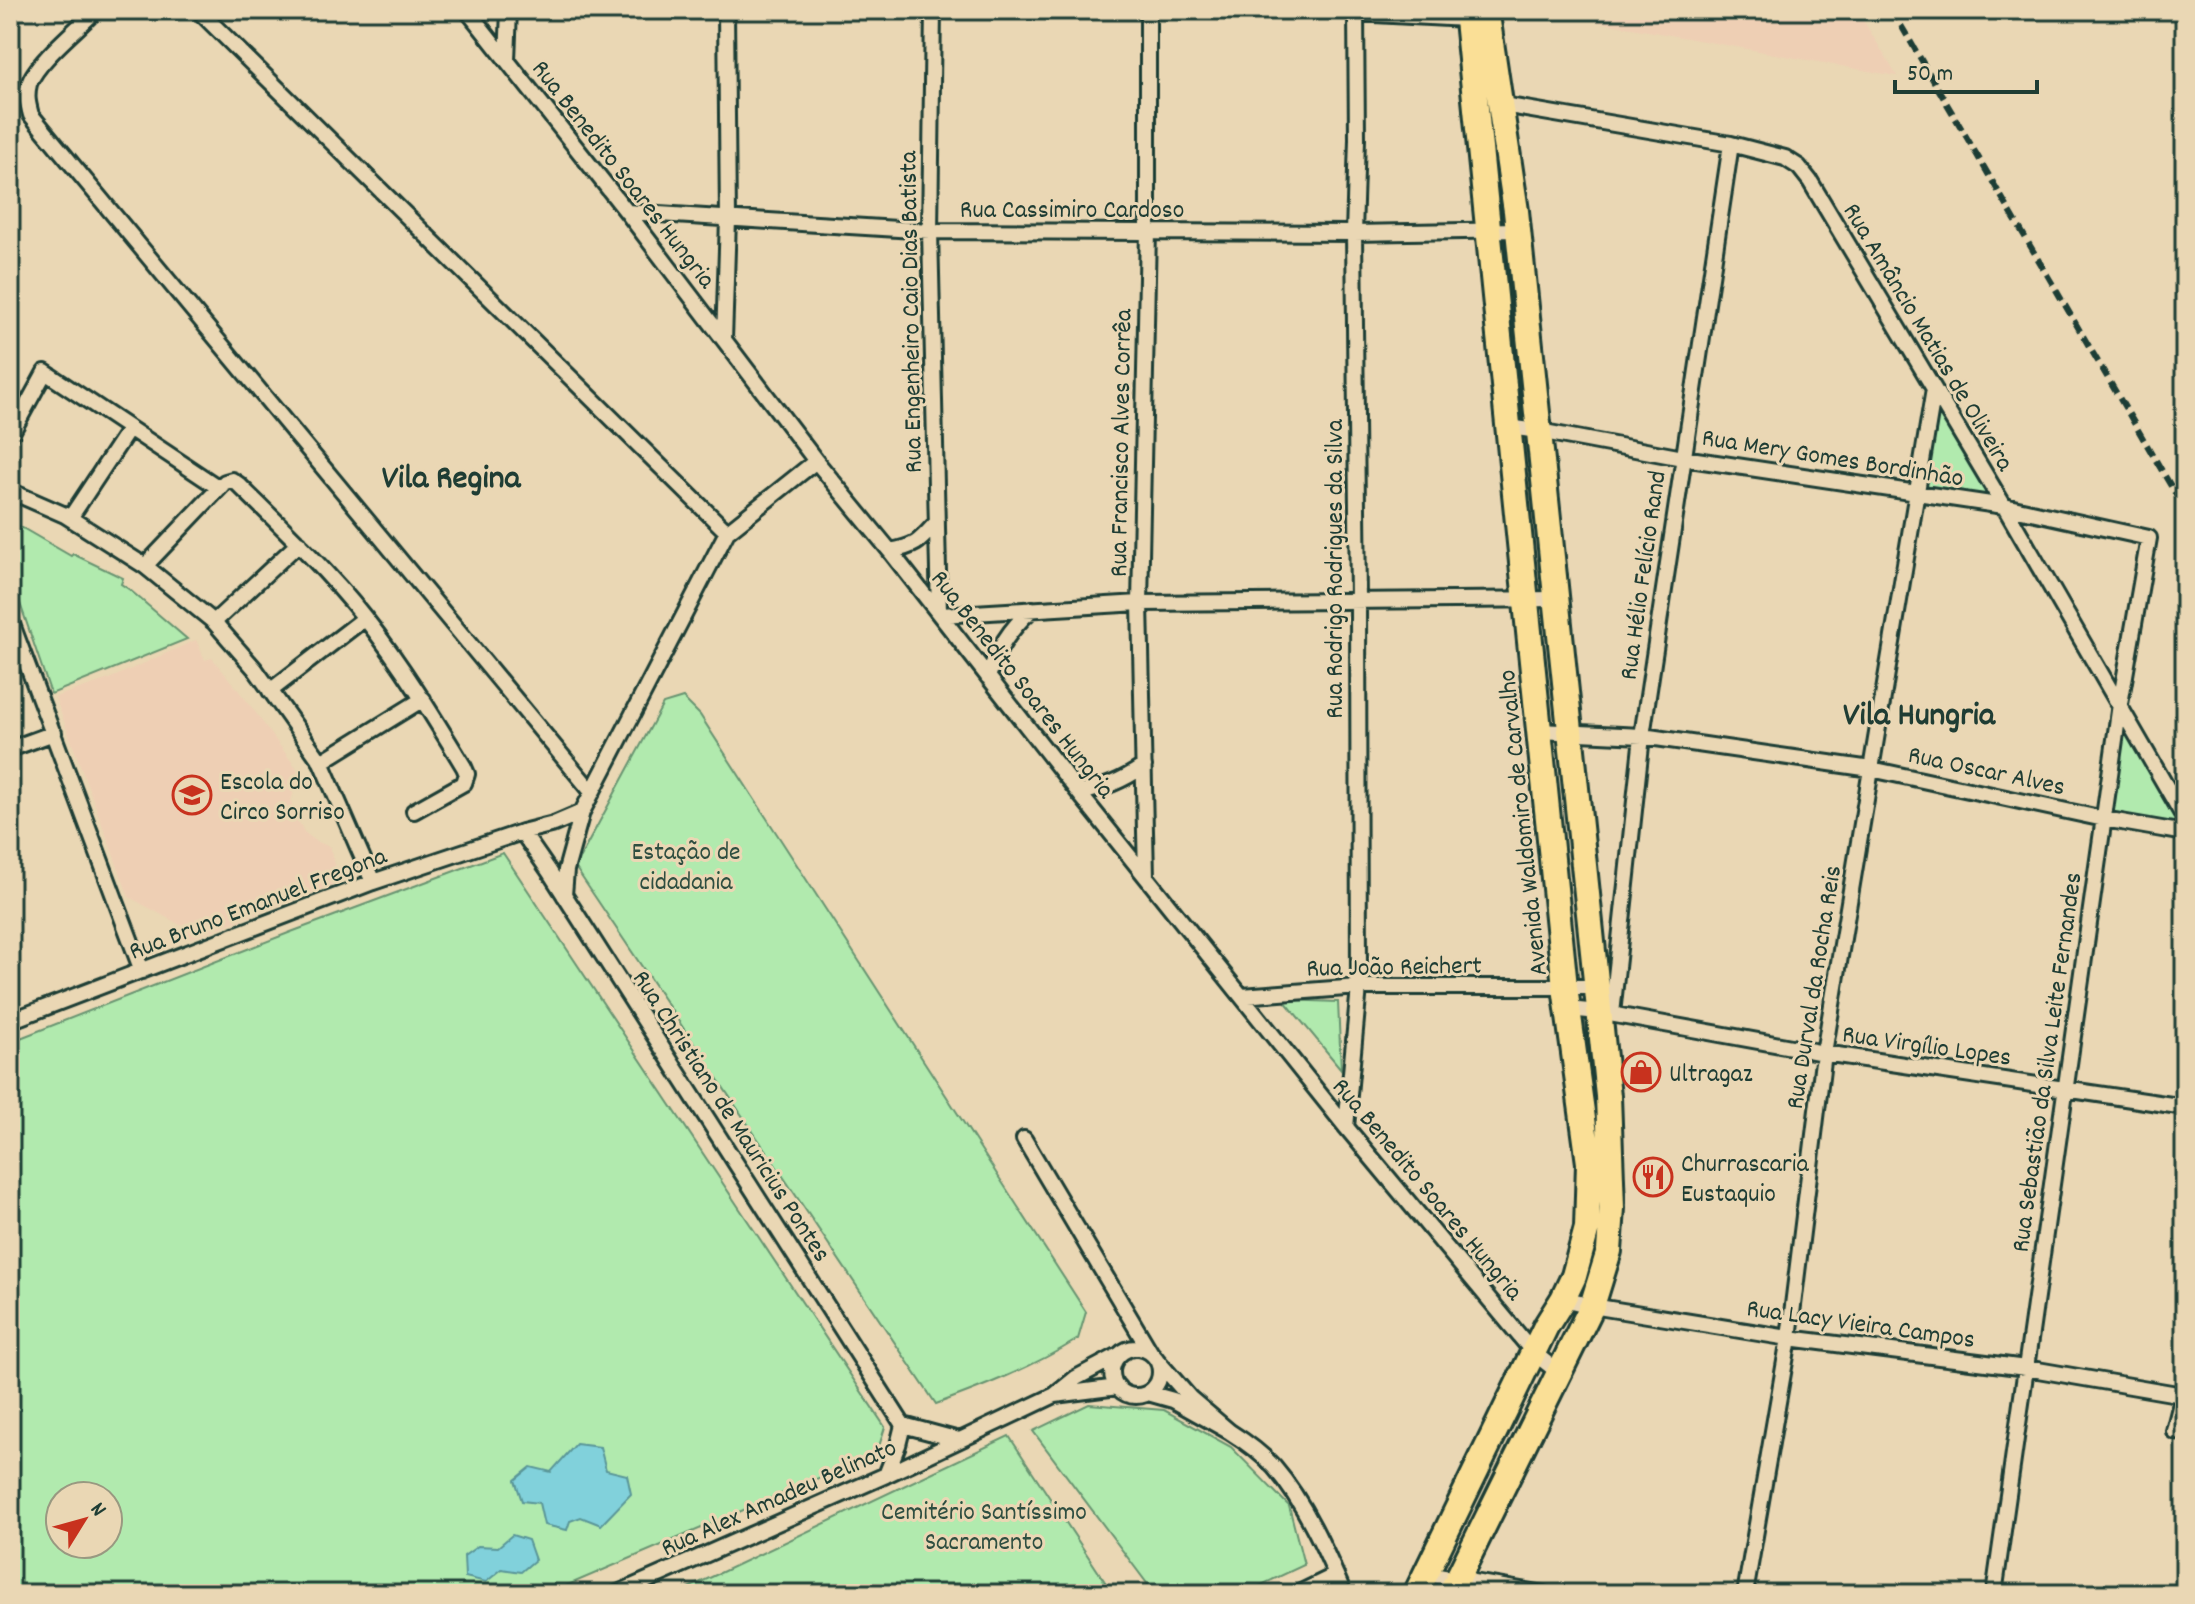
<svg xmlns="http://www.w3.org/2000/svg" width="2195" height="1604" font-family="Dekko,sans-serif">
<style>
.built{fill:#eecfb4}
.green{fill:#b1eaae;stroke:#689471;stroke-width:2;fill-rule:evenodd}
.water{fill:#81d1db;stroke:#5a9698;stroke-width:2}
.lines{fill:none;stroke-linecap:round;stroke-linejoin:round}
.minor-casing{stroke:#1f3d34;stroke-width:20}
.primary-casing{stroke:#1f3d34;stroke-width:30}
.minor{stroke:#ead7b4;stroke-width:14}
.primary{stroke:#fadf96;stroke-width:24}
.rail{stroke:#1f3d34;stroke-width:6;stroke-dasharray:12 6;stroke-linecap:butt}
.labels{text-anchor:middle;stroke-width:6;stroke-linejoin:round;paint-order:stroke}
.street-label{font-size:26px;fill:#1f3d34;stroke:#ead7b4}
.poi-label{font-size:26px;fill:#1f3d34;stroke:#ead7b4;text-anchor:start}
.park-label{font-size:26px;fill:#2e4e40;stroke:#ead7b4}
.district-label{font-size:34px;font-weight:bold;fill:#1f3d34;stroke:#ead7b4}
</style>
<rect width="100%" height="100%" fill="#ead7b4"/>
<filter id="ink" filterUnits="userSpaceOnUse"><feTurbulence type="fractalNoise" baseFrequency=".0125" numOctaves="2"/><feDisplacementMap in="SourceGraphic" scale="16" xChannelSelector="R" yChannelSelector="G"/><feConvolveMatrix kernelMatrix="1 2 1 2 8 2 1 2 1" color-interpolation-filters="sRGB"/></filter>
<g filter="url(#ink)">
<path class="built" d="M1532 10H1857L1897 76H1896Z
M196 640 205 660 212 658 247 701 300 773 291 801 296 816 304 832 316 841 330 847 340 882 190 939 184 927 129 897 55 697 109 679Z"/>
<path class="green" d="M1935 399 1998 501 1919 491Z
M10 526H19L71 556 73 554 123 578 121 584 130 590 187 639 51 694 10 574Z
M683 698 700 715 1086 1312 1078 1339C1033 1367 985 1386 936 1404L575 867 663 704Z
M2122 712 2185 824V830L2107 817Z
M503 853 885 1427 877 1453 547 1594H10V1042L291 932ZM60 1496H108V1544H60Z
M1284 1000 1338 1002 1341 1069Z
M1089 1404 1164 1410 1231 1447 1289 1506 1304 1565 1242 1594H1155L1033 1431Z
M1009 1436 1113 1594H676L682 1591Z"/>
<path class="water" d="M576 1444 600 1447 606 1470 627 1475 631 1494 601 1525 581 1517 570 1521 567 1530 544 1525 539 1503 522 1501 515 1480 531 1467 551 1472Z
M512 1535 528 1540 535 1560 521 1572 502 1569 486 1582 465 1577 464 1556 478 1546 498 1547Z"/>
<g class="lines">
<g class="minor-casing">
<path id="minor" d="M96 10C79 28 36 62 29 84 26 96 28 104 31 115L592 792
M198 10 727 532
M467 10 627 212 816 461 890 551 1079 793 1346 1127 1533 1352 1559 1373
M933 10 930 231 939 613
M1356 13 1466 19
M507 60 509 10
M1497 104 1731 144 1785 158 1799 167 1810 181 2004 506 2185 819
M627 212 930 231 1354 233 1518 230
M724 340 728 219 726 10
M1508 427 1539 431 1683 458 2004 506 2149 538 2120 704 1994 1594
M10 436 45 372 219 488
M10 491 65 515 145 566 214 622 255 669 321 762 373 882
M70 518 129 429
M890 551C917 546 919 542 937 522
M145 566 225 482 232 480 238 484C282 527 327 570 365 618 402 665 433 716 464 767L467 774 464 783 414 811
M941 615 1140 603 1555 599
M10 619 142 971
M214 622 299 543
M988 677C997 649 1010 629 1032 609
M270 691 365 618
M1539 731 1642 736 1871 769 2104 819 2185 833
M10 749 54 733
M321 762 423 699
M1079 793C1104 788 1122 781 1144 766
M522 832 549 871 903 1425 959 1440
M1146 877 1140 603 1148 231V10
M564 895 566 870 582 812 727 532 816 461
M1242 996 1359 987H1596
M1568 1009 1599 1012 1824 1053 2185 1107
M1612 1014 1642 736 1731 144
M10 1021 373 882 522 832 554 824 582 812
M1346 1127 1359 987 1358 601 1354 233 1357 139 1356 10
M1024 1139 1151 1353
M1563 1299 1592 1306 1789 1338 2026 1368 2183 1395 2174 1431 2185 1432
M1112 1372a24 24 0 1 1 48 0a24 24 0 1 1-48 0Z
M1118 1387 1055 1395 1076 1378 1119 1355
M1148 1393 1173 1400 1230 1432 1190 1398 1156 1359
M1230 1432C1246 1442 1261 1453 1274 1467 1305 1503 1326 1551 1344 1594
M886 1475 898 1445 903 1425
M1426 1574 1544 1594
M616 1594 886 1475 1055 1395
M1297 1594 1336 1575
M1745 1594 1789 1338 1824 1053 1934 389"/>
</g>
<g class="primary-casing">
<path id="primary" d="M1416 1594 1546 1326 1563 1299 1574 1276 1587 1228 1589 1163 1565 987 1466 10
M1450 1594 1592 1306 1609 1251 1612 1208 1608 1096 1516 211 1488 22 1484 10"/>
</g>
<use href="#minor" class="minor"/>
<use href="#primary" class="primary"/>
<path class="rail" d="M1892 10 2185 510"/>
</g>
</g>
<defs>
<g id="school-ring" transform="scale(2)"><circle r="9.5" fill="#ead7b4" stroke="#c8321e" stroke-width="1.5"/><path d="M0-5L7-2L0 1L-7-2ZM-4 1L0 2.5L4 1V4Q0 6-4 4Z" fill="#c8321e"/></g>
<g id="shop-ring" transform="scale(2)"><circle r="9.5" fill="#ead7b4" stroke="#c8321e" stroke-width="1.5"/><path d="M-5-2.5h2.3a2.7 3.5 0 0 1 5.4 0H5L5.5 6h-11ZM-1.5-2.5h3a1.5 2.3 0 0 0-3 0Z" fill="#c8321e"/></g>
<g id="restaurant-ring" transform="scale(2)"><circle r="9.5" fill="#ead7b4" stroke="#c8321e" stroke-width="1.5"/><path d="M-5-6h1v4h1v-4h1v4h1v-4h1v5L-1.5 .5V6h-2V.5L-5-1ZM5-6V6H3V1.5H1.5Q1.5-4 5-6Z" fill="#c8321e"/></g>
</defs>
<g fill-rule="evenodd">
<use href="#school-ring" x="192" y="795"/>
<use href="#shop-ring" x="1641" y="1072"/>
<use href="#restaurant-ring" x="1653" y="1177"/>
</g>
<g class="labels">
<g class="street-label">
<text transform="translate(625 173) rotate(52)" y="9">Rua Benedito Soares Hungria</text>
<text x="1072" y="217">Rua Cassimiro Cardoso</text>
<text transform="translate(909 312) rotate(-91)" y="9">Rua Engenheiro Caio Dias Batista</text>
<text transform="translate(1930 336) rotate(59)" y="9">Rua Amâncio Matias de Oliveira</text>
<text transform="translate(1119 443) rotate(-89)" y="9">Rua Francisco Alves Corrêa</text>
<text transform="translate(1833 456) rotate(9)" y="9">Rua Mery Gomes Bordinhão</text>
<text transform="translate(1333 569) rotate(-90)" y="9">Rua Rodrigo Rodrigues da Silva</text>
<text transform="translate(1641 575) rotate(-82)" y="9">Rua Hélio Felício Rand</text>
<text transform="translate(1024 683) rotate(52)" y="9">Rua Benedito Soares Hungria</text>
<text transform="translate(1987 769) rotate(12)" y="9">Rua Oscar Alves</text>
<text transform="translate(1521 823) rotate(-96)" y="9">Avenida Waldomiro de Carvalho</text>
<text transform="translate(257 902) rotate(-21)" y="9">Rua Bruno Emanuel Fregona</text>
<text transform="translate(1394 965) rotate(-1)" y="9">Rua João Reichert</text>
<text transform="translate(1812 987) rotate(-81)" y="9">Rua Durval da Rocha Reis</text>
<text transform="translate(1927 1044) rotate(8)" y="9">Rua Virgílio Lopes</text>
<text transform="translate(2045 1062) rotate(-82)" y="9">Rua Sebastião da Silva Leite Fernandes</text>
<text transform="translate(733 1115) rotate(57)" y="9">Rua Christiano de Mauricius Pontes</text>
<text transform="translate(1429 1188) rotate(50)" y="9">Rua Benedito Soares Hungria</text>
<text transform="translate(1861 1322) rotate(8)" y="9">Rua Lacy Vieira Campos</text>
<text transform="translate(778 1496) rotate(-24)" y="9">Rua Alex Amadeu Belinato</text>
</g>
<g class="poi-label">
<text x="220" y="789">Escola do<tspan x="220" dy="30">Circo Sorriso</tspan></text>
<text x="1669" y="1081">Ultragaz</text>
<text x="1681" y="1171">Churrascaria<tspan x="1681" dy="30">Eustaquio</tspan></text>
</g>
<g class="park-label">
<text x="686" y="859">Estação de<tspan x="686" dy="30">cidadania</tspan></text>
<text x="984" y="1519">Cemitério Santíssimo<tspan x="984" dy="30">Sacramento</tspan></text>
</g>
<g class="district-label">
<text x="451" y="487">Vila Regina</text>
<text x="1919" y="724">Vila Hungria</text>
</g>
</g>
<rect width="2195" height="1604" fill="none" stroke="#ead7b4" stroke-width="40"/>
<rect x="20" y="20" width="2155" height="1564" fill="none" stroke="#1f3d34" stroke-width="3" filter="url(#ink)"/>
<g transform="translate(84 1520) rotate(53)"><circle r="38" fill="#ead7b4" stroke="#999981" stroke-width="2"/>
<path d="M0-6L14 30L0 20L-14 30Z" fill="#c8321e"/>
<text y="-12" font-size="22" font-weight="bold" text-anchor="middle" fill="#1f3d34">N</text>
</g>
<path d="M1895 80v12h142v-12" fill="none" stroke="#1f3d34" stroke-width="4"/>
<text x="1907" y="80" font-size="24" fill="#1f3d34" stroke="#ead7b4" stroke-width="6" paint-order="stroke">50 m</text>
</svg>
